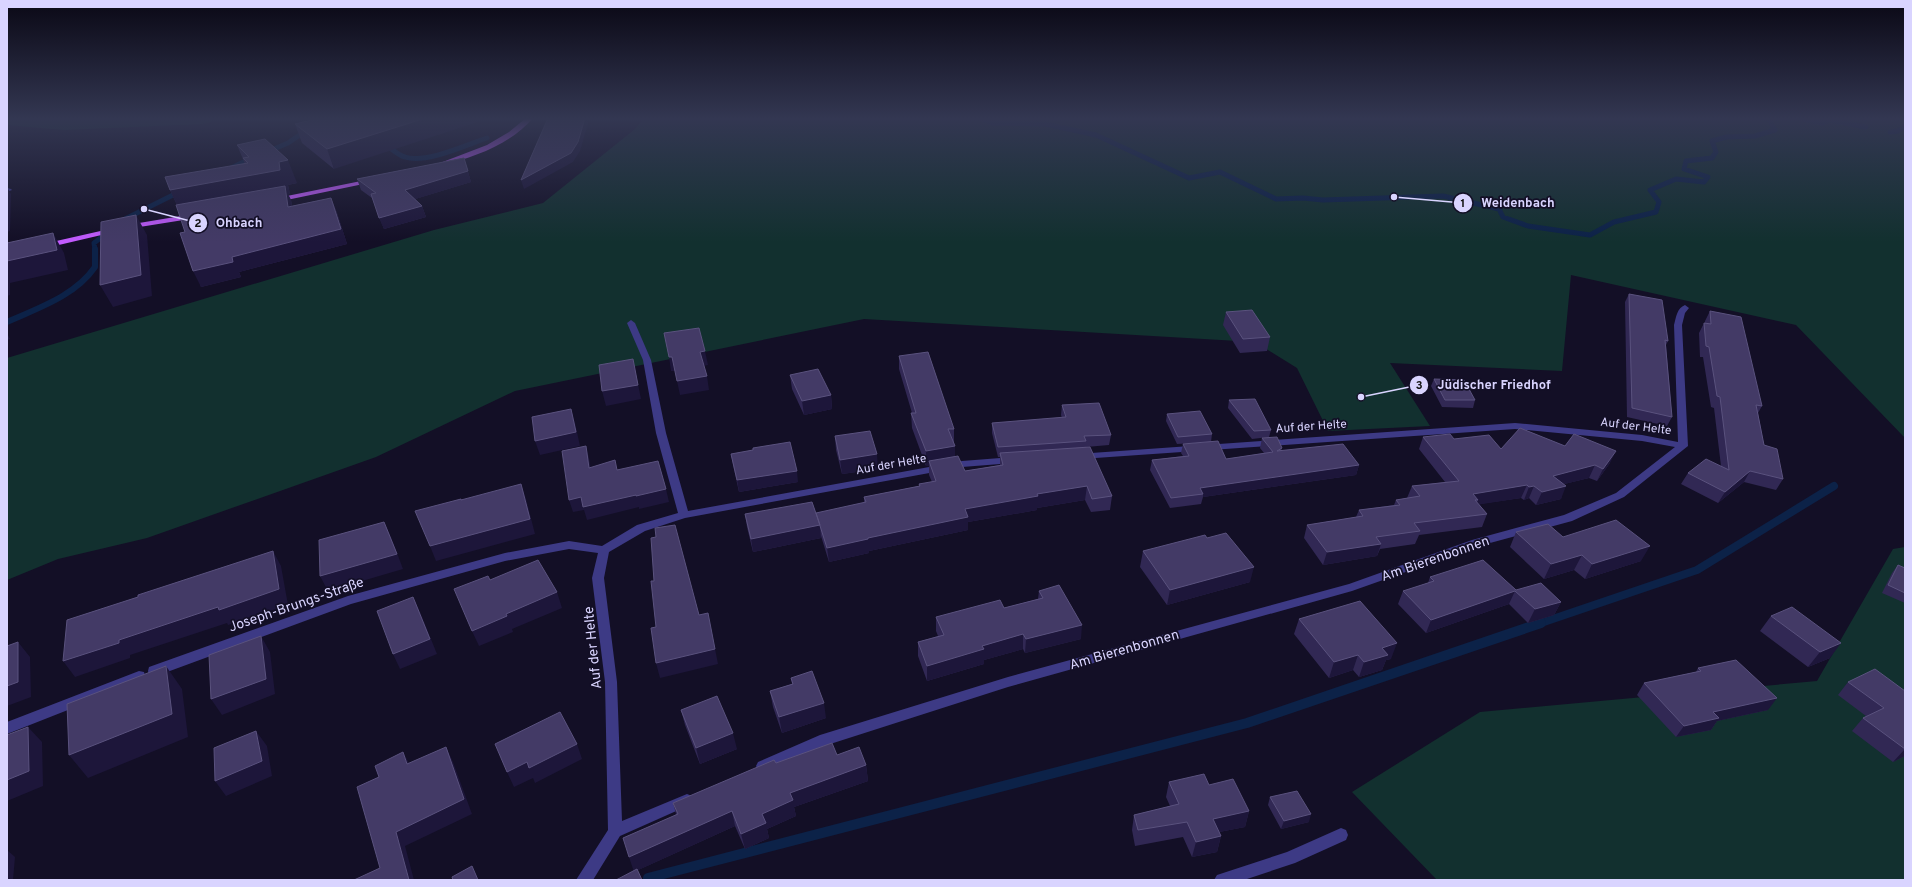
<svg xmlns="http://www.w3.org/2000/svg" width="1912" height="887" font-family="Overpass,sans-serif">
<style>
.green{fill:#12302f}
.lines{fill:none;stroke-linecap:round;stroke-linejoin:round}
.stream-far3{stroke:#0c2248;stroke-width:5}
.stream-far2{stroke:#0c2248;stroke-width:6}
.stream-far1{stroke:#0c2248;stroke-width:8}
.stream{stroke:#0c2248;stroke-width:10}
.minor{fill:#3d3a85;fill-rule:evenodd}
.major{fill:#c25bff;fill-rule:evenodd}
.wall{fill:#312854}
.shaded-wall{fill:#1d163a}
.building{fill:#433a66;stroke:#5a527e}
.labels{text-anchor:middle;stroke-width:3.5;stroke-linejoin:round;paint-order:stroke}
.street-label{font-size:12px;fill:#d9d4ff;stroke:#130f26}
.near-street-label{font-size:14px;fill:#d9d4ff;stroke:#130f26}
.leader{fill:none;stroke:#d9d4ff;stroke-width:1.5}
.callout-dot{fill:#d9d4ff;stroke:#130f26;stroke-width:1.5}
.mark-label{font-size:12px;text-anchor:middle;font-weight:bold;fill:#111}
.callout-label{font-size:13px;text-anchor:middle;font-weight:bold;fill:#d9d4ff;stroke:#130f26;stroke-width:3.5;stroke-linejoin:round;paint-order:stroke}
</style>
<rect width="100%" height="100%" fill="#130f26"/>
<path class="green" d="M7 118H224L203 124 64 130 7 125Z
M644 118H1905V438L1796 325 1571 275 1562 371 1390 363 1430 426 1328 431 1297 368 1255 342 864 319 515 391 376 457 147 538 58 559 7 580V358L434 230 543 203 635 129Z
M1905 547V880H1437L1352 792 1480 712 1817 681 1893 549Z"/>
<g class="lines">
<path class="stream-far3" d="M979 118 993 123 1045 124 1096 135 1189 178 1220 172 1276 199 1303 198 1323 200 1443 196 1499 209 1503 217 1528 226 1590 235 1614 222 1656 212 1659 202 1650 190 1676 179 1704 182 1708 177 1684 169 1686 161 1712 158 1716 152 1712 141 1726 137 1755 136 1775 130 1768 118
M1800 118 1822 123 1830 120 1866 127
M1890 132 1898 131 1905 126
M386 145C392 149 398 155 405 157 426 164 466 145 487 138
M267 152 288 143 307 130
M231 168 252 158
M123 220 179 192
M95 250 94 243 108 232"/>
<path class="stream-far2" d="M7 322C38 308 75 296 95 267V249"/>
<path class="stream-far1" d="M1538 624 1697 570 1834 486"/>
<path class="stream" d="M648 878 1247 723 1541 623"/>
<path class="minor" d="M7 188 11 189 12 190 7 192Z
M1685 305 1689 308 1685 313 1682 325 1688 446 1624 497 1572 521 1479 546 1352 591 1008 687 824 746 763 772 758 770 756 766 758 762 820 735 1008 677 1349 584 1472 540 1564 515 1616 493 1675 447 1642 441 1515 429 1081 459 1076 456 1077 454 1515 423 1642 435 1678 442 1674 325C1676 317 1677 308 1685 305Z
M631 320 635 323 651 360 666 433 688 511 962 461 1013 457 1018 460 1013 463 962 467 685 518 645 531 609 552 604 578 617 682 622 821 687 794 692 796 694 800 692 804 620 836 593 880H576L608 830 605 682 592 578 598 553 569 549 505 561 351 604 159 675 154 676 149 675 148 671 149 667 348 596 505 553 569 541 602 546 637 525 678 513 656 433 643 360 627 323Z
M139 671 144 672 145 676 144 680 7 734V722Z
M1341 828 1346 830 1348 835 1346 840 1295 863 1244 880H1214L1217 875 1287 852Z"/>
<path class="major" d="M526 118H533C511 144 475 157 443 165L440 163 487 145 509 132Z
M371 179 373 180V182L277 202 273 200 277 198Z
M193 214 197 216 196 218 127 229 46 248 42 246 43 244 127 225Z"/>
</g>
<path class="wall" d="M320 118 334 169 302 143 295 124Z
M237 145 297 183 288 185 290 194H288L291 200 292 206 331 198 337 213 347 244 239 272 241 277 201 287 185 232 177 205 170 190 245 164Z
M464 158 471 182 415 199 422 206 426 217 384 229 372 198 361 190 357 179Z
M1629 294 1668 341 1666 345 1672 417 1667 426 1627 417 1625 302Z
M1710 311 1762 406 1758 413 1764 445 1783 479 1776 490 1744 482 1718 503 1681 484 1688 473 1721 466 1714 408 1711 407 1703 357H1700L1699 333 1704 323H1705V321Z
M1226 312 1270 337 1267 351 1240 353 1223 325Z
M899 356 954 429V443L955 446V457L965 471 1000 465V457H998L992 433V423L1062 418 1061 415 1062 405 1111 435 1109 445 1086 447 1112 496 1110 510 1091 512 1085 500 1037 508V510L968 522V530L869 551V553L829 562 821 536V538L753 552 747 527 745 514 816 515 864 503V497L919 486V484L932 482 929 475V466H926L912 428 911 413H912L899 369Z
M790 375 831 395 832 409 804 415 792 389Z
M1434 379 1475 400 1473 408 1442 407 1431 386Z
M1229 400 1271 430 1269 437 1252 439 1228 408Z
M1167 414 1212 434 1211 442 1177 444 1166 421Z
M835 436 878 469 842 474 836 450Z
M1423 437 1454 439 1501 449 1565 446 1610 463 1597 481 1589 478 1564 484 1561 499 1536 505 1529 498 1524 500 1521 498 1479 504 1487 514 1482 527 1419 535 1415 544 1380 549 1377 556 1323 565 1304 538 1307 525 1356 517 1359 510 1394 505 1396 500 1407 498 1412 486 1445 482 1419 449Z
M1262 438 1282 448 1281 451 1359 465 1356 475 1203 497 1201 504 1170 508 1150 470 1152 460 1183 456 1181 453 1183 444 1226 459 1264 453 1260 448Z
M731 454 798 482 739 492 733 465Z
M1516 532 1563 537 1641 561 1585 579 1574 570 1544 579 1510 547Z
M1207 538 1250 582 1167 605 1140 567 1143 551Z
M1898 565 1905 568V603L1882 593 1892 573Z
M1430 577 1516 590 1561 602 1554 615 1528 623 1509 604 1426 633 1398 604 1403 591 1428 583Z
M1039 591 1081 639 1025 653 1023 649 984 660V664L927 681 918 656V642L938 636 936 631V617L1004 608 1038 599Z
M1771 616 1830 658 1808 667 1760 631Z
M1299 619 1391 659 1386 660 1382 670 1359 677 1353 670 1329 678 1294 634Z
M1698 668 1768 710 1717 721 1711 730 1676 737 1637 695 1644 683 1696 672Z
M791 678 826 718 782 733 773 707 770 691 792 684Z
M1848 682 1905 691V756L1893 762 1852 731 1863 718 1866 716 1838 695Z
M681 710 737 749 700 764 685 725Z
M837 755 866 765 868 781 794 807 796 816 767 829 769 838 745 849 735 826 638 870 634 871 676 814 673 803 776 763Z
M1169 782 1209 785 1249 811 1245 827 1219 832 1221 836 1217 852 1192 857 1183 837 1135 846 1132 830 1134 815 1170 806 1166 797Z
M1270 797 1309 822 1281 829 1268 805Z"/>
<path class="shaded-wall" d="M426 118H490L334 169 327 149Z
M585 118H588L589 120 580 151 573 162 524 189 521 180Z
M464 158 471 182 409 201 405 190Z
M288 160 297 183 288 185 290 194H288L291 200 295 222 288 207 181 214 170 190Z
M7 187 11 194 10 231 7 232Z
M331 198 337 213 347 244 239 272 241 277 201 287 193 271 232 257Z
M422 206 426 217 384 229 379 218Z
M136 215 147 235 152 296 113 307 100 285Z
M53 233 64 253 68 270 10 283V295L7 296V261Z
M7 333 10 339 7 340Z
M705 351 708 365 703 366 700 352Z
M669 357H672L675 371H671Z
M633 359 641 399 606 406 602 391Z
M707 376 709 390 680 395 677 381Z
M831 395 832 409 804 415 802 401Z
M571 409 575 423 580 446 540 455 535 441Z
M586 446 589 458 593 481 589 468Z
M955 446V461H929V466H926V451Z
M1616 451 1610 463 1597 481 1603 469Z
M877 454 878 469 842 474 840 460Z
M1359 465 1356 475 1203 497V494L1200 488Z
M1595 465 1589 478 1548 488 1553 476Z
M797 471 798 482 739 492 737 480Z
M1750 471 1744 482 1718 503 1725 492Z
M521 484 526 499 535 534 436 561 430 546Z
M1527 485 1521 498 1476 505 1478 500 1473 494Z
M1087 486 1085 500 1037 508V510L968 522V530L869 551V553L829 562 827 548 868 538 965 509 1037 494Z
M1534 486 1529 498 1524 500 1529 487Z
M1566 486 1561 499 1536 505 1542 492Z
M666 489 669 502 639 509V507L587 520 584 510 573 512 569 500 581 497 636 495Z
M384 522 391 537 403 569 328 591 320 576Z
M820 525 821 538 753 552 751 539Z
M1381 544 1377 556 1323 565 1327 552Z
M1650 546 1641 561 1585 579 1592 564Z
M273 551 281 566 288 605 228 625 227 623 130 655V658L75 677 63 661 119 640Z
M1582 555 1574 570 1544 579 1551 564Z
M1254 567 1250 582 1167 605 1170 590Z
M1515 591 1509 604 1426 633 1431 620Z
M557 592 562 608 512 629 513 632 479 646 472 631 506 614Z
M413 597 420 612 437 654 400 669 393 654Z
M1561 602 1554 615 1528 623 1535 609Z
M708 613 718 664 660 678 656 663Z
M1082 625 1081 639 1025 653 1026 639Z
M1023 634V649L984 660V664L927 681V666L982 646Z
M261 636 270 652 275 694 222 715 211 699Z
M18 642 30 657 31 697 7 706V686Z
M1397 643 1391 659 1386 660 1382 670 1359 677 1364 662 1382 648Z
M1841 643 1830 658 1808 667 1820 652Z
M1358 655 1353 670 1329 678 1334 662Z
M166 666 182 689 188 737 88 778 69 755Z
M1777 698 1768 710 1717 721 1711 730 1676 737 1684 726 1713 712Z
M824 703 826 718 782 733 779 717Z
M28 727 42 742 43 786 7 801V780Z
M256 731 267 746 272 776 226 796 215 781Z
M733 733 737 749 700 764 696 748Z
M577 744 582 759 535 783 529 768Z
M446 747 453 762 472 814 405 846 414 880H409L396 832Z
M1905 749V756L1893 762Z
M403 752 411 767 407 764Z
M527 762 533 778 514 787 507 772Z
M866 765 868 781 794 807 796 816 767 829 769 838 745 849 741 834 762 814 790 793Z
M732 811 735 826 634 872 629 857Z
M1249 811 1245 827 1209 834 1213 819Z
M1311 814 1309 822 1281 829 1284 821Z
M1221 836 1217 852 1192 857 1196 842Z
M7 850 15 857 13 880H7Z
M472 866 479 880H478Z"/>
<path class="building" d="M320 118H426L327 149 295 124Z
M548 118H585L578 142 571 153 521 180Z
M265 139 288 160 279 162 280 170 170 190 165 177 248 163 243 158 249 157 237 145Z
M464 158 468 171 405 190 422 206 379 218 371 194 376 193 357 179Z
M285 186 288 207 331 198 341 229 232 257 233 262 193 271 180 233 185 232 176 205Z
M136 215 141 275 100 285 101 222Z
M53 233 57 250 7 261V243Z
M1629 294 1662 300 1668 341 1665 340 1672 417 1632 408Z
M1252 310 1270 337 1243 339 1226 312Z
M1710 311 1741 317 1762 406 1756 405 1764 445 1777 449 1783 479 1750 471 1725 492 1688 473 1706 459 1729 470 1720 397 1717 396 1709 347 1706 346 1704 323 1711 324Z
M699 328 705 351 700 352 707 376 677 381 672 357H669L664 333Z
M928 352 954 429H948L955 446 926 451 911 413H916L899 356Z
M633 359 638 385 602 391 599 365Z
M818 369 831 395 802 401 790 375Z
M1434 379 1464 380 1475 400H1445Z
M1255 399 1271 430 1254 431 1229 400Z
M1099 403 1111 435 1084 436 1086 441 998 447 992 423 1066 417 1062 405Z
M571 409 576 432 535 441 532 417Z
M1200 411 1212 434 1178 437 1167 414Z
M1520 428 1565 446 1574 434 1616 451 1603 469 1595 465 1553 476 1566 486 1542 492 1534 486 1529 487 1527 485 1473 494 1478 500H1475L1487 514 1414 523 1420 531 1376 537 1381 544 1327 552 1307 525 1363 516 1359 510 1400 505 1396 500 1420 496 1412 486 1459 481 1423 437 1450 434 1454 439 1489 435 1501 449Z
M870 431 877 454 840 460 835 436Z
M1277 437 1282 448 1277 451 1343 444 1359 465 1200 488 1203 494 1171 498 1152 460 1189 456 1183 444 1218 441 1226 459 1273 452 1262 438Z
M790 442 797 471 737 480 731 454 753 450V448Z
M586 446 589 468 615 460 617 470 658 461 666 489 636 496V495L583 507 581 497 569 500 562 451Z
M1090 447 1112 496 1092 499 1087 486 1037 494 1038 496 965 509 968 517 868 538V539L827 548 816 513 866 502 864 497 920 486 919 484 936 481 929 461 958 456 965 471 1003 465 1000 453Z
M521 484 530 519 430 546 415 511 461 499V500Z
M812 502 820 525 751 539 745 514Z
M1616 520 1650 546 1592 564 1582 555 1551 564 1516 532 1548 524 1563 537Z
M384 522 397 554 320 576 319 540Z
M675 525 699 615 708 613 715 649 656 663 651 628 656 627 651 581H654L651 538 656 537 655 528Z
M1226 533 1254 567 1170 590 1143 551 1205 535 1207 538Z
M273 551 279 589 219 610 218 607 119 640V643L63 661 67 620 138 597V595Z
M538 560 557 592 506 614 507 616 472 631 454 589 488 576 490 580Z
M1483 560 1516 590 1541 583 1561 602 1535 609 1515 591 1431 620 1403 591 1434 581 1430 577Z
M1898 565 1905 568V593L1888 585Z
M1059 585 1082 625 1026 639 1023 634 982 646 984 649 927 666 918 642 944 635 936 617 1000 600 1004 608 1043 598 1039 591Z
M413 597 430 639 393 654 377 611Z
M1360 601 1397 643 1382 648 1388 655 1364 662 1358 655 1334 662 1299 619Z
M1792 607 1841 643 1820 652 1771 616Z
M261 636 266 679 211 699 209 655Z
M18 642V682L7 686V646Z
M1736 660 1777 698 1713 712 1719 718 1684 726 1644 683 1701 671 1698 668Z
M166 666 172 714 69 755 67 704Z
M1875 669 1905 691V749L1863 718 1884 708 1848 682Z
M812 671 824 703 779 717 770 691 793 684 791 678Z
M717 696 733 733 696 748 681 710Z
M560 712 577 744 529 768 527 762 507 772 495 744Z
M28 727 29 771 7 780V735Z
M256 731 262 761 215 781 214 748Z
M832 743 837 755 859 747 866 765 790 793 793 800 762 814 766 823 741 834 732 811 629 857 623 838 678 814 673 803 774 760 776 763Z
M446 747 464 799 396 832 409 880H354L380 868 357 787 379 777 375 766 403 752 407 764Z
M1204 774 1209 785 1233 779 1249 811 1213 819 1221 836 1196 842 1187 822 1138 830 1134 815 1179 804 1169 782Z
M1297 791 1311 814 1284 821 1270 797Z
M472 866 478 880H453L452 877Z
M637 869 642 880H616Z"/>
<linearGradient id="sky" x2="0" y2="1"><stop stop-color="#0a0815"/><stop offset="0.49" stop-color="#333752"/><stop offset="1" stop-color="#333752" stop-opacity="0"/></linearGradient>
<rect width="1912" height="242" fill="url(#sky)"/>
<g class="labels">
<g class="street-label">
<text transform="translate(1311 426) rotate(-4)" y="4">Auf der Helte</text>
<text transform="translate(1636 426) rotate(7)" y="4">Auf der Helte</text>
<text transform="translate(891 464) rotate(-10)" y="4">Auf der Helte</text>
</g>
<g class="near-street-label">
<text transform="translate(1435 558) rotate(-19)" y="5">Am Bierenbonnen</text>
<text transform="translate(296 604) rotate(-19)" y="5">Joseph-Brungs-Straße</text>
<text transform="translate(592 648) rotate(-96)" y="5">Auf der Helte</text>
<text transform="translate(1124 649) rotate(-16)" y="5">Am Bierenbonnen</text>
</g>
</g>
<path class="leader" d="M1394 197L1463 203M144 209L198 223M1361 397L1419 385"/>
<g class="callout-dot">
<circle cx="1394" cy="197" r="4"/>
<circle cx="144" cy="209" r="4"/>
<circle cx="1361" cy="397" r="4"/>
<circle cx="1463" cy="203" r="10"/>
<circle cx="198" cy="223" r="10"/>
<circle cx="1419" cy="385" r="10"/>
</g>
<g class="mark-label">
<text x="1463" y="207">1</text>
<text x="198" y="227">2</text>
<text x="1419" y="389">3</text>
</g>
<g class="callout-label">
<text x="1518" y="207">Weidenbach</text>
<text x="239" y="227">Ohbach</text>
<text x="1494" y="389">Jüdischer Friedhof</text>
</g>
<rect width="1912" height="887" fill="none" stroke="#d9d4ff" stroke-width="16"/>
</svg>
